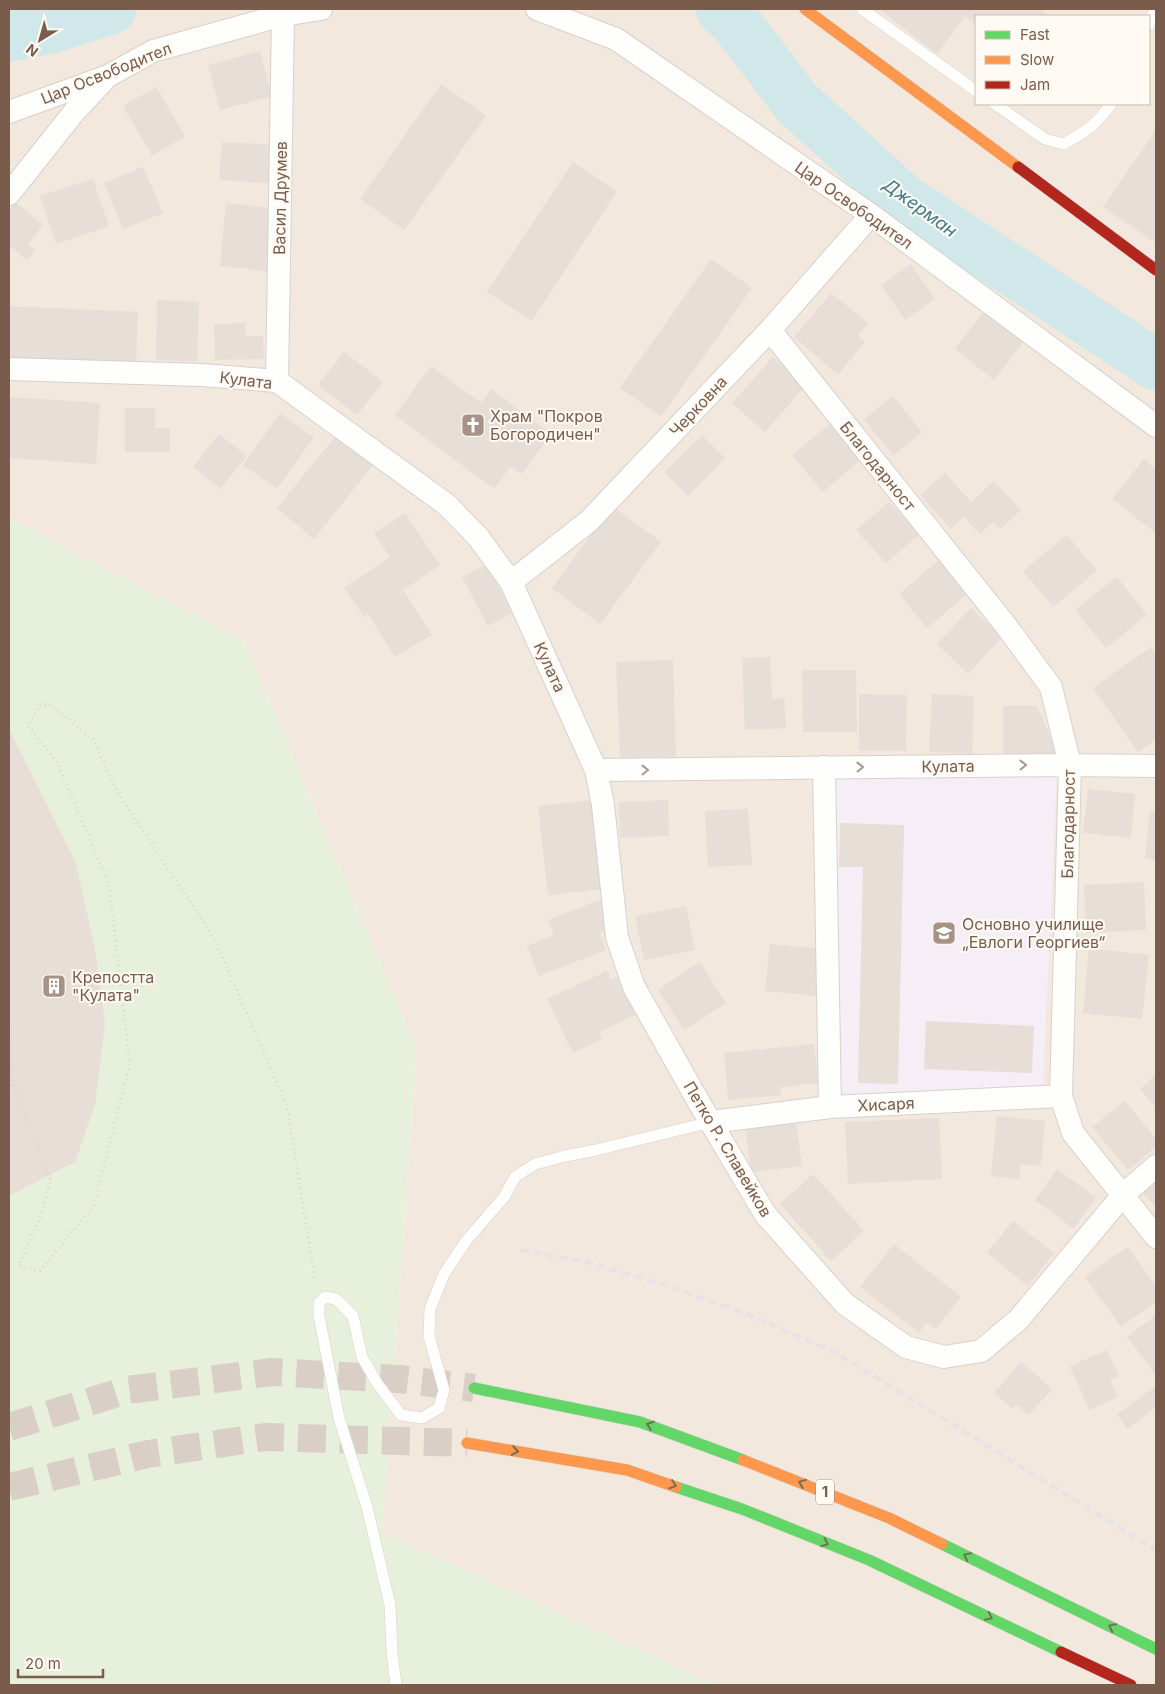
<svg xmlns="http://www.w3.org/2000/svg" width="1165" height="1694" font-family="Inter,sans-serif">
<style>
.residential{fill:#f2e8de;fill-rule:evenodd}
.education{fill:#f6eef6}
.green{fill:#e7f0db}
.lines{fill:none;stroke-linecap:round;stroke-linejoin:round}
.river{stroke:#d0e8ea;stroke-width:51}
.building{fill:#e6ded7}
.primary-tunnel{stroke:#d9cfc7;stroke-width:28;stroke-dasharray:28 14;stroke-linecap:butt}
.lane-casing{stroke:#d7d1cb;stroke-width:12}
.street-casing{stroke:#d7d1cb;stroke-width:24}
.fast-casing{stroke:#d9d2cb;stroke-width:12}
.slow-casing{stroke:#d9d2cb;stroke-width:12}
.jam-casing{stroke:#d9d2cb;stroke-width:12}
.path{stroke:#dcd5d0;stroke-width:3;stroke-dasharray:1 4;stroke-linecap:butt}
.lane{stroke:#fefefd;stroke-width:11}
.street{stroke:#fefefd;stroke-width:22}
.fast{stroke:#63d668;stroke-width:11}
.slow{stroke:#ff974d;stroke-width:11}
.jam{stroke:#b3261e;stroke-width:11}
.rail{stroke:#e6e3e7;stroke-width:4;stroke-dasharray:8 5;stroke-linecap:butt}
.oneway{stroke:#a8958b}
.oneway2{stroke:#776e51}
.labels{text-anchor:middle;stroke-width:4;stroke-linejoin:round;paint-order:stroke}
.shield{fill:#fffaf3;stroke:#a28b7f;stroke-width:1}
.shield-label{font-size:15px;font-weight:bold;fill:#7a5c4d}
.street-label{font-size:16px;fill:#7a5c4d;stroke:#fffaf3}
.poi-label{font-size:16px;fill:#7a5c4d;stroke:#fffaf3;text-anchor:start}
.water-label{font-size:18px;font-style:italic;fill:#437c86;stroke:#fffaf3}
</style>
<rect width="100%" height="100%" fill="#f9f5f0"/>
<path class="residential" d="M9 9H1156V1685H716L382 1532 417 1050 244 641 9 518ZM976 16H1149V104H976Z"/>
<path class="education" d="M1057 773 1043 1087 841 1095 834 779Z"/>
<path class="green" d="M9 518 244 641 417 1050 382 1532 716 1685H9Z"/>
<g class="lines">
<path class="river" d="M721 9 736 23 797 103 903 199 1156 365
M9 36 51 28 111 9"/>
</g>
<path class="building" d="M879 9H1040L1050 16H976V24L965 16 937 54Z
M260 51 272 96 220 110 208 65Z
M441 84 486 116 404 230 360 199Z
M156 87 185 136 152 156 123 106Z
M1156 130V243L1103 207Z
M222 142 271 145 269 183 219 180Z
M573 162 617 191 532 321 487 292Z
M143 167 163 213 123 229 104 183Z
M93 179 109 226 56 244 40 196Z
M15 202 43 225 28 244 35 250 27 260 9 245V210Z
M226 203 274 208 267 271 220 266Z
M711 259 752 288 661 417 620 388Z
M911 264 935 299 905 320 881 285Z
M831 293 868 323 858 336 865 342 838 375 794 337Z
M157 300 199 302 197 361 156 360Z
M9 306 138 312 136 365 9 359Z
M986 309 1025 340 994 380 955 349Z
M245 323 246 336H263L264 359 215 360 214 324Z
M344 352 383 382 357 415 318 385Z
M773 357 806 385 765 432 732 403Z
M431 366 481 403 491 389 551 434 522 474 511 466 494 489 395 415Z
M893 396 922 432 893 456 864 419Z
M9 397 100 403 96 464 9 458Z
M125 408H155V428H170V452H125Z
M280 413 314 437 277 489 243 465Z
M830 424 860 460 823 492 792 455Z
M219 434 247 456 220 489 193 467Z
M337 434 374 464 314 539 277 508Z
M702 435 725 458 688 496 665 472Z
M1144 459 1156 469V533L1112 499Z
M945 473 971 502 994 481 1021 510 1000 529 993 522 980 534 964 517 951 529 920 495Z
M889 502 919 535 886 563 856 530Z
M612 506 661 542 600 624 552 588Z
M405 513 440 565 386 602 404 591 432 635 395 657 368 614 364 617 344 588 390 557 374 533Z
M1067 535 1097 571 1053 607 1023 571Z
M939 560 967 594 927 628 899 594Z
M487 564 512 613 488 626 462 577Z
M1117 577 1147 615 1106 648 1075 610Z
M971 608 1002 637 968 674 937 644Z
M1151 647 1156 654V739L1138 752 1093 688Z
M770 657 772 699 784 698 786 728 745 730 742 658Z
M673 660 676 757 620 758 616 662Z
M802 670H856L857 732H803Z
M859 694 907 695 906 751H859Z
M932 694 974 696 972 754 929 752Z
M1003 706H1037L1058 755 1003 754Z
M9 729 76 863 95 949 105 1024 95 1105 75 1162 9 1196Z
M1088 789 1135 794 1131 838 1083 833Z
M593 800 603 889 548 895 538 806Z
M668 800 669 836 620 838 619 802Z
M748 809 752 865 708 867 705 811Z
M1150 810 1156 811V860L1145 859Z
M840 823 904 825 898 1084 858 1083 863 867H839Z
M1144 882 1146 930 1086 933 1084 885Z
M602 899 613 928 600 933 606 950 539 976 527 946 554 935 548 920Z
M686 906 695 950 644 960 635 916Z
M770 944 822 949 817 996 765 991Z
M1089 948 1149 955 1142 1019 1083 1013Z
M700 962 726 1003 684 1030 658 990Z
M607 971 611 980 623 974 641 1012 599 1032 602 1039 573 1053 547 999Z
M926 1021 1034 1026 1032 1073 924 1069Z
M814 1044 818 1083 780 1087 781 1095 728 1100 724 1053Z
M1156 1075V1108L1140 1089Z
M1125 1101 1156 1139V1147L1128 1170 1092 1127Z
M997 1116 1045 1121 1041 1166 1021 1164 1019 1179 991 1176Z
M939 1118 942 1179 848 1184 845 1122Z
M796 1121 802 1166 751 1172 745 1127Z
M1057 1169 1096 1197 1074 1229 1035 1200Z
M813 1174 864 1231 831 1261 780 1204Z
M1156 1181V1208L1143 1193Z
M1013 1221 1054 1253 1028 1286 987 1253Z
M894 1244 961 1297 936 1328 927 1322 919 1333 860 1287Z
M1128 1247 1156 1286V1302L1121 1327 1085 1277Z
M1156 1315V1375L1127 1337Z
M1107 1350 1119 1376 1110 1380 1118 1397 1089 1410 1070 1366Z
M1021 1362 1052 1389 1029 1415 1017 1405 1013 1409 994 1393Z
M1156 1386V1407L1127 1429 1117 1414Z"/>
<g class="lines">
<path class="primary-tunnel" d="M9 1427 127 1390 272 1372 398 1379 474 1388
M9 1487 148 1454 265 1437 467 1443"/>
<g class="lane-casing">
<path id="lane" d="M862 9 976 91
M1149 25 1155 9
M995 104 1045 139 1063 144C1085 133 1097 124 1111 104
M396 1685 392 1653 390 1605 367 1507 339 1418 319 1316V1303L325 1297 336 1299 353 1316 362 1357 377 1383 401 1415 422 1418 439 1408 444 1390 429 1336 430 1309 444 1274 466 1241 504 1197 515 1177 535 1164 565 1156 596 1150 711 1122"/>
</g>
<g class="street-casing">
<path id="street" d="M537 9 616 39 871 215 1156 426
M9 112 108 76 153 51 283 15 321 9
M9 194 75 111 104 80
M770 330 1007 627 1051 687 1070 765 1061 1096 1073 1133 1156 1237
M9 369 202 375 277 381 447 505 478 537 511 582 596 770 603 805 617 937 634 987 701 1106 765 1214 845 1304 906 1347 944 1357 981 1351 1018 1320 1123 1195 1156 1166
M277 381 283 15
M511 582 589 521 770 330 871 215
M824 767 830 1107
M596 770 1070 765 1156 766
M711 1122 830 1107 1061 1096"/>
</g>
<g class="fast-casing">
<path id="fast" d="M474 1388 640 1422 743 1460
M676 1487 742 1509 869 1560 1061 1652
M942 1544 1156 1649"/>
</g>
<g class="slow-casing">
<path id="slow" d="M805 9 1018 167
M467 1443 627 1470 676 1487
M743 1460 889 1518 942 1544"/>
</g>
<g class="jam-casing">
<path id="jam" d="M1018 167 1156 270
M1061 1652 1131 1685"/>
</g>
<path class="path" d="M9 1020 12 1081 51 1181 40 1217 19 1265 40 1271 94 1206 130 1064 109 884 56 761 28 726 39 706 49 704 93 739 118 793 213 936 287 1106 315 1280"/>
<use href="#lane" class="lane"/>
<use href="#street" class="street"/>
<use href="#fast" class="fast"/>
<use href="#slow" class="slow"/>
<use href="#jam" class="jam"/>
<path class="rail" d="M521 1250 590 1263 671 1287 747 1314 838 1354 1156 1550"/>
</g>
<defs><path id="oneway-chevron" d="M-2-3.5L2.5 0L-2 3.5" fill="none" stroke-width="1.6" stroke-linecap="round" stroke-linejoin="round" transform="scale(1.25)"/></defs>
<g class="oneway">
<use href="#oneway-chevron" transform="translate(1023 765) rotate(-1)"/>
<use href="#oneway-chevron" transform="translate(860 767) rotate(-1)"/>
<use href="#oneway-chevron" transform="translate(645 770) rotate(-1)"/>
</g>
<g class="oneway2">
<use href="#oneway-chevron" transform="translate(650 1425) rotate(-160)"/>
<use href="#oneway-chevron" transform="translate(515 1451) rotate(9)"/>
<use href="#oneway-chevron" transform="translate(802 1483) rotate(-158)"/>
<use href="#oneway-chevron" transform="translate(673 1485) rotate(19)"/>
<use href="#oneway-chevron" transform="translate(825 1543) rotate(22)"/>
<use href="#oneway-chevron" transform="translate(967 1556) rotate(-154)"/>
<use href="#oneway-chevron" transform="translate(989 1617) rotate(26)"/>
<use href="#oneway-chevron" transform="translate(1112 1627) rotate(-154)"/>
</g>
<defs>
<g id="church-square" transform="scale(1.25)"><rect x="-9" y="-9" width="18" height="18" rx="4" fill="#a69286" stroke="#fffaf3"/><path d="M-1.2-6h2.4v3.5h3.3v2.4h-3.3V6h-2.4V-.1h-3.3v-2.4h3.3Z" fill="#fff"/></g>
<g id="school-square" transform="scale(1.25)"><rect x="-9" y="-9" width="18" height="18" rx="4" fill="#a69286" stroke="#fffaf3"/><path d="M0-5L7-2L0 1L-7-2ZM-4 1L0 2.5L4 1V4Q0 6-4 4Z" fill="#fff"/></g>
<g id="building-square" transform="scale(1.25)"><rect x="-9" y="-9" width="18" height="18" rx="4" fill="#a69286" stroke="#fffaf3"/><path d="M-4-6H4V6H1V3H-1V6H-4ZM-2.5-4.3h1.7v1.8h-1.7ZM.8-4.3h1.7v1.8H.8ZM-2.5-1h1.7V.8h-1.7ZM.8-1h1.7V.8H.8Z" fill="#fff"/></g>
</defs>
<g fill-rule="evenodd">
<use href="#church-square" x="473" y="425"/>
<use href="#school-square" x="944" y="933"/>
<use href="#building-square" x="54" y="986"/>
</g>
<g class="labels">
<rect class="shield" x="816" y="1479.5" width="18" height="25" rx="4"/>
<g class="shield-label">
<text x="825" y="1497">1</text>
</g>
<g class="street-label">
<text transform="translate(106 73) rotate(-22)" y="6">Цар Освободител</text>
<text transform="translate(280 198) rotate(-89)" y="6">Васил Друмев</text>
<text transform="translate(854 205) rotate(35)" y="6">Цар Освободител</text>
<text transform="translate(246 380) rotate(7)" y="6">Кулата</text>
<text transform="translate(698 406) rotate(-47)" y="6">Черковна</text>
<text transform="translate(878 466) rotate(51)" y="6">Благодарност</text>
<text transform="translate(550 667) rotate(65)" y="6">Кулата</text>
<text transform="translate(948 766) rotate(-1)" y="6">Кулата</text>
<text transform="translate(1068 824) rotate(-89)" y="6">Благодарност</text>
<text transform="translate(886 1104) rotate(-3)" y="6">Хисаря</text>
<text transform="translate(728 1149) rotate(59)" y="6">Петко Р. Славейков</text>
</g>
<g class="poi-label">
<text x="490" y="422">Храм "Покров<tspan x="490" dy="18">Богородичен"</tspan></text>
<text x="962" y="930">Основно училище<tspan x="962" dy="18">„Евлоги Георгиев“</tspan></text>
<text x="72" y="983">Крепостта<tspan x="72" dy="18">"Кулата"</tspan></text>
</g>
<g class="water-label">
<text transform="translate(920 208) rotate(36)" y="6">Джерман</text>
</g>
</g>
<rect width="1165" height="1694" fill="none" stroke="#7a5c4d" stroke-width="20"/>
<rect x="975" y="15" width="175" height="90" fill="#fffaf3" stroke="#cabbb1"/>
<rect x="985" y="31" width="25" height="8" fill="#63d668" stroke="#cabbb1"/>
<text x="1020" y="40" font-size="15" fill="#7a5c4d">Fast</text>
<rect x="985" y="56" width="25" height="8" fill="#ff974d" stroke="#cabbb1"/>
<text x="1020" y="65" font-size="15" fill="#7a5c4d">Slow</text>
<rect x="985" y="81" width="25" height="8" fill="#b3261e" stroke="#cabbb1"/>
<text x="1020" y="90" font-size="15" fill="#7a5c4d">Jam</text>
<g transform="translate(40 40) rotate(217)" stroke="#fffaf3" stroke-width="4" paint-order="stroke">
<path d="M0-4L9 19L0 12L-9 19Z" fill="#7a5c4d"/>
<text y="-8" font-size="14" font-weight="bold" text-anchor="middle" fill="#7a5c4d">N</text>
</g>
<path d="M18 1669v8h85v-8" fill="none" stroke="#7a5c4d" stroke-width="2.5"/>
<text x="25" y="1669" font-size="15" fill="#7a5c4d" stroke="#fffaf3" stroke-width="4" paint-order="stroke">20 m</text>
</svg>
